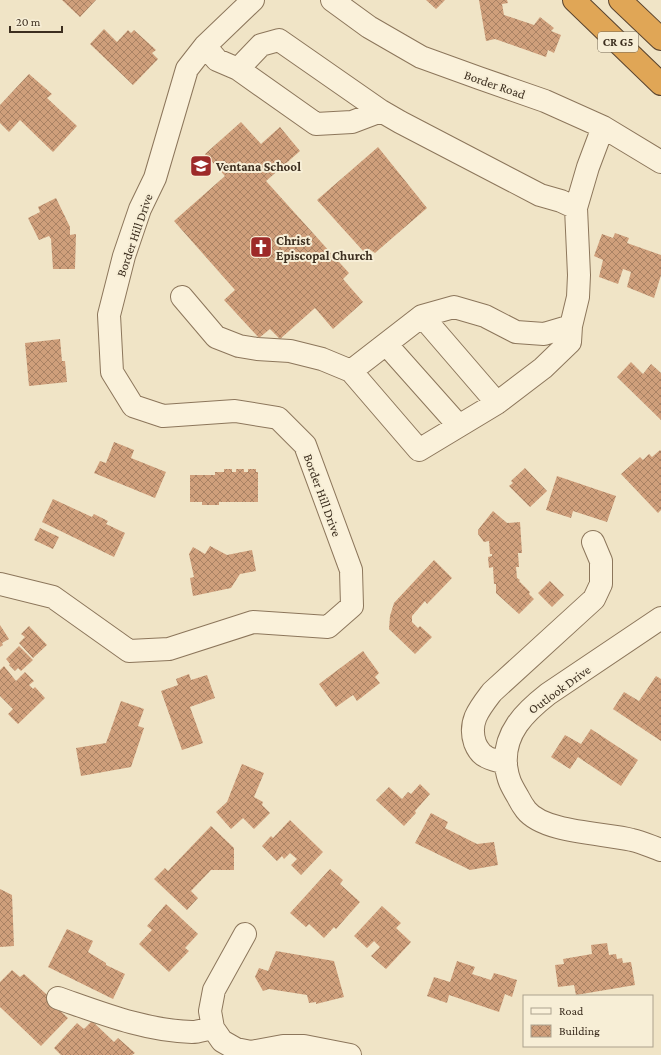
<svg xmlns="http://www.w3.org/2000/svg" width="661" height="1055" font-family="'Crimson Pro',serif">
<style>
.building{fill:url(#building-cross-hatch)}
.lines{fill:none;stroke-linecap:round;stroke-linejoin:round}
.minor-casing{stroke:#8c765b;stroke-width:24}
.highway-casing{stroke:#5a442f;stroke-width:24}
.minor{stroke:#faf1da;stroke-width:22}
.highway{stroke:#e0a656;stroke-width:22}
.labels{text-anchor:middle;stroke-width:4;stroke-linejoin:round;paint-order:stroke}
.shield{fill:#f7eed6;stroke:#746856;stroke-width:1}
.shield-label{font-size:12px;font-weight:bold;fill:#3c2e1f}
.street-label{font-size:13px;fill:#3c2e1f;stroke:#f7eed6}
.poi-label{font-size:13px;font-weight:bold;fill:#3c2e1f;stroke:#f7eed6;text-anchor:start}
</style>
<defs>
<pattern id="building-cross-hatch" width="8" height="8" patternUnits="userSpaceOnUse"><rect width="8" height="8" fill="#cf9f7b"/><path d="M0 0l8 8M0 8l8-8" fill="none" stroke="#a98264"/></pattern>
</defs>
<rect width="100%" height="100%" fill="#f0e4c6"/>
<path class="building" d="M62 0H96L80 17Z
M426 0H445L436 9Z
M479 0H507L508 3 502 4 504 15 534 25 540 17 554 28 551 31 561 35 554 53 548 50 546 57 495 39 486 41Z
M104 29 117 42 128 30 131 33 134 30 156 50 152 53 158 59 133 85 90 44Z
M29 74 52 94 47 98 77 126 53 152 20 120 9 132 0 123V105Z
M241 122 261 144 280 127 300 151 266 181 349 273 343 279 363 302 333 329 315 308 280 339 270 329 259 338 224 300 235 290 174 221 225 176 205 154Z
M378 147 427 208 375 253 369 249 364 252 317 200Z
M56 198 70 227V235L76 234 75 269H53L51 239 49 236 39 240 28 218 40 212 38 207Z
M615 233 629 238 627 243 661 255V275L654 298 627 287 631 272 623 269 618 284 599 277 603 260 594 256 602 234 613 238Z
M60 339 62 361H65L67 382 29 386 25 343Z
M631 362 643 374 651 364 661 373V420L617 377Z
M114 442 134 450 131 458 166 472 155 498 94 473 100 461 106 463Z
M660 450 661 451V510L658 513 621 474 640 457 643 460 649 454 652 457Z
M525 468 547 491 530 507 509 486 513 483 511 481Z
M224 469H232V472H236V469H244V472H248V469H256V472H258V502H219V505H202V502H190V475H215V472H224Z
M557 476 616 496 607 522 573 511 571 518 546 510Z
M53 499 92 517 94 514 108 521 106 524 125 533 114 557 42 522Z
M493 511 507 523 520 522 522 553H518L519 567H516L517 578 520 580 519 581 530 592 529 594 534 599 519 614 496 593V584H494L493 567 489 568 488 557 492 556V554H490L489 541 484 542 478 534V530Z
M40 528 59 537 53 549 34 540Z
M210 546 227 555 252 550 256 571 240 574 231 588 193 596 190 578 194 577 189 554 193 547 205 554Z
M434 560 452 578 427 604 425 601 412 616V622L418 628 420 626 432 637 415 654 389 629 390 616 394 603Z
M550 581 564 595 552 607 538 593Z
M0 625 9 639 2 643 3 645 0 647Z
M29 626 47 645 33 658 19 643 25 637 21 634Z
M19 646 33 660 21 671 18 668 15 671 9 665 10 664 6 659Z
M363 651 379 673 375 677 380 683 357 701 353 695 336 707 319 684Z
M4 666 16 681 25 672 34 681 29 685 33 689 35 687 45 698 18 724 8 714 13 709 0 696V670Z
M189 674 191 680 207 675 215 698 190 707 203 743 182 750 161 691 178 685 176 679Z
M656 676 661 679V741L613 709 624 692 639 701Z
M121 701 144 709 138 726 144 728 131 767 81 776 76 748 106 743Z
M591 729 638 760 621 786 578 757 570 769 551 757 565 735 581 744Z
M242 764 264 773 254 797 263 802 262 805 270 813 254 829 243 818 231 829 216 812 227 802Z
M420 784 430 794 415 811 416 813 404 826 376 800 389 787 402 799 408 792 411 794Z
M431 813 448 822 445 828 477 844 494 842 498 865 470 870 415 843Z
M290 820 323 852 301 875 291 865 297 859 290 853 284 859 282 856 277 861 262 846 271 836 273 838Z
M211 826 234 848V870H211L191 891 198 898 187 910 154 879 165 868 168 871Z
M330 869 343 880 340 884 360 902 336 929 334 927 324 938 309 924 306 927 290 913Z
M0 889 12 895 14 946 0 947Z
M166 904 198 934 185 948 189 951 169 972 139 944 152 930 147 926Z
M382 906 401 923 396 928 411 942 386 969 371 956 380 947 374 941 367 948 354 936Z
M67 929 93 941 88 952 106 963V965L125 974 113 999 48 967Z
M607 943 609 955 616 954 617 959 622 958 623 963 631 962 635 985 576 995 574 985 558 987 555 965 564 964 563 959 592 954 591 945Z
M276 951 334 961 344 997 316 1004V1002L309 1003 307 995 269 989 263 991 255 977 259 968 268 971Z
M457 961 475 967 472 974 491 980 494 973 517 980 512 997 505 994 499 1012 449 995 447 1003 427 996 434 977 450 982Z
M12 970 20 977 24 974 55 1002 53 1004 68 1018 41 1046 0 1007V982Z
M92 1021 114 1042 118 1038 135 1053 132 1055H61L54 1048 77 1023 84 1029Z"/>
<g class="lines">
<g class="minor-casing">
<path id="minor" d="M332 0 369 27 421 57 479 78 545 101 603 127 661 162
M205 46 217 60 238 69 316 124 352 122 381 111
M238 69 261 45 279 40 381 111 400 122 540 195 561 201 576 208
M182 297 216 337 239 346 257 349 290 351 322 359 351 371 419 450 497 403 543 368 570 342 571 326 578 297 579 275 576 208 588 167 603 127
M422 316 497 403
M386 344 459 426
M351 371 422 316 454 307 485 316 516 332 544 334 571 326
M0 584 53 597 129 651 169 649 253 622 328 627 352 606 351 570 305 445 278 418 235 411 163 416 133 406 112 372 109 315 124 256 140 209 155 178 187 69 205 46 253 0
M661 618 548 694C525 712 503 733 506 766 508 780 511 785 518 797 520 801 523 806 526 810 544 833 605 833 632 840 642 842 652 847 661 850
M506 763C500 761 490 760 485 756 481 754 477 748 475 743 468 722 479 709 492 692L594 599 601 584V561L593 542
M245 934 214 990 210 1011 213 1028 222 1041 236 1049 251 1052 283 1046H304L350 1055
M58 998C101 1013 146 1031 192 1032 199 1032 206 1029 213 1028"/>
</g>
<g class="highway-casing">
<path id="highway" d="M574 0 661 84
M620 0 661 39"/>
</g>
<use href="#minor" class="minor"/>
<use href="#highway" class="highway"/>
</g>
<defs>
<g id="school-square" transform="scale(1.15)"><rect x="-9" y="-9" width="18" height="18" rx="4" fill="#9d2a29" stroke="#f7eed6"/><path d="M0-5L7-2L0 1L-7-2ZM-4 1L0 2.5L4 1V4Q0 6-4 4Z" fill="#fff"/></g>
<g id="church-square" transform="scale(1.15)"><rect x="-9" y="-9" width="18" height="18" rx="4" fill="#9d2a29" stroke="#f7eed6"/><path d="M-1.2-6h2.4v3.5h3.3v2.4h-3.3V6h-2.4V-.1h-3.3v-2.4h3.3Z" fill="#fff"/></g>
</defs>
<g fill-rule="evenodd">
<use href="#school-square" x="201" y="166"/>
<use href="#church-square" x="261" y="247"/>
</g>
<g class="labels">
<rect class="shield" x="598" y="32" width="40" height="20" rx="3"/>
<g class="shield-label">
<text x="618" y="46">CR G5</text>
</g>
<g class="street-label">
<text transform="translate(495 84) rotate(19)" y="5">Border Road</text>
<text transform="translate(134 235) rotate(-71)" y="5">Border Hill Drive</text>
<text transform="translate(323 495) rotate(70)" y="5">Border Hill Drive</text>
<text transform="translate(559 689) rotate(-36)" y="5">Outlook Drive</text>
</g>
<g class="poi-label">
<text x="216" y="171">Ventana School</text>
<text x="276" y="245">Christ<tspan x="276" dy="15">Episcopal Church</tspan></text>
</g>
</g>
<rect x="523" y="995" width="130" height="52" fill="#f7eed6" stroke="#aca18d"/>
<rect x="531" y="1008" width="20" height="6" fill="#faf1da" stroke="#aca18d"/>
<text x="559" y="1015" font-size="12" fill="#3c2e1f">Road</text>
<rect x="531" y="1025" width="20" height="12" fill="url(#building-cross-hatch)" stroke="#aca18d"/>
<text x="559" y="1035" font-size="12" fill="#3c2e1f">Building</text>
<path d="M10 26v6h52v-6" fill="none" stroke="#3c2e1f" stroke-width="2"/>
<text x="16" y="26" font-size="12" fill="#3c2e1f" stroke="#f7eed6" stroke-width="3" paint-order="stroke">20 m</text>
</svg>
